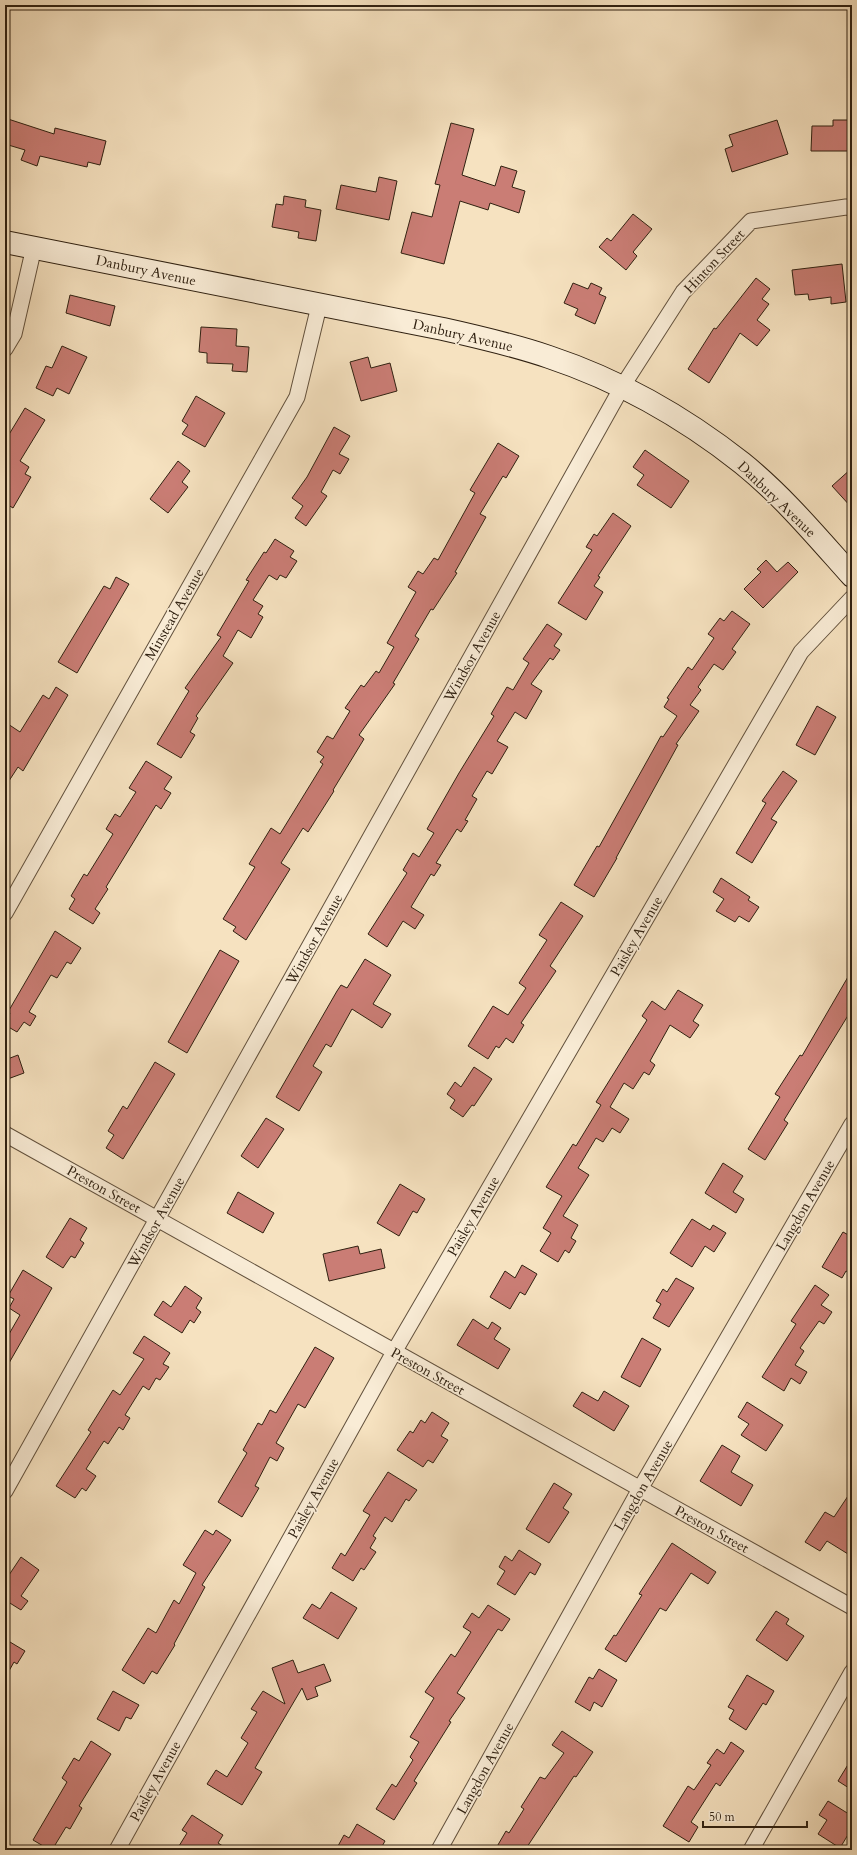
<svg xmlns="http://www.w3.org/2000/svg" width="857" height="1855" font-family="Cardo,serif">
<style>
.building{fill:#ca7d75;stroke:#302111}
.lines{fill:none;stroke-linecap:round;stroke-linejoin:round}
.street-casing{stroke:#62513d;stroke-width:17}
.secondary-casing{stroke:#302111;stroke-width:24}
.street{stroke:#f9ecd6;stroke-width:15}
.secondary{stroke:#f9ecd6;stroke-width:22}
.labels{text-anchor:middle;stroke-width:3.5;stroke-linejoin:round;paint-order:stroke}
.street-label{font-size:14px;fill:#302111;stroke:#f9ecd6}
</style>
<rect width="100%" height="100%" fill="#f6e2c0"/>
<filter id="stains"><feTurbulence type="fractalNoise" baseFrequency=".005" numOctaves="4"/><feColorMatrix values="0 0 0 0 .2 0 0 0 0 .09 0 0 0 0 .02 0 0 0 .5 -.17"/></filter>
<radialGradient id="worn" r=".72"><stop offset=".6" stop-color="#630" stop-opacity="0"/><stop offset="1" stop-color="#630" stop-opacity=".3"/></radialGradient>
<path class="building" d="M5 118 54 134 55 128 106 141 100 165 88 162 87 167 40 156 37 166 21 160 25 150 5 144Z
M777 120 788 154 732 172 725 149 733 146 729 135Z
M833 120H852V151H811L812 126H833Z
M451 123 474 129 462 175 495 186 501 166 517 171 512 187 525 191 519 213 490 203 488 210 460 201 444 264 401 253 412 212 432 217 440 185 435 184Z
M379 177 397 181 389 220 336 209 341 185 376 192Z
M284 196 306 200 305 207 321 210 316 241 298 238 299 232 272 227 276 204 283 205Z
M633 214 652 229 633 252 637 256 626 270 599 247 607 238 611 241Z
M842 264 846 302 831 304V297L809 300 808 294 795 295 792 270Z
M756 278 770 289 762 299 769 304 757 320 770 330 757 346 740 333 709 383 688 369 714 328 716 329Z
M573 283 588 289 591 283 602 288 599 294 606 297 595 324 575 315 578 309 564 303Z
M70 295 115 306 110 326 66 313Z
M201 327 237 329 236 346 249 347 247 372 232 371 233 364 207 363V353L199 352Z
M62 346 87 357 69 394 57 388 53 396 36 388 46 366 52 368Z
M368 357 371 368 390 363 397 391 361 401 350 362Z
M196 396 225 413 205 447 182 434 188 425 182 421Z
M25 408 45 420 20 461 29 467 25 474 31 477 13 508 5 503V441Z
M334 427 350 436 339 454 349 459 340 474 333 470 321 492 327 496 306 526 295 518 303 506 292 498 307 477Z
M498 443 519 456 506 478 503 476 480 514 486 517 455 572 457 573 433 610 431 609 415 636 419 639 393 683 395 684 359 735 364 739 333 790 334 791 308 832 303 828 281 863 290 869 246 940 233 931 236 927 223 919 255 867 249 864 271 828 280 834 323 764 320 762 324 757 317 752 327 736 333 739 350 711 345 708 361 685 364 687 376 671 379 673 394 647 387 643 416 592 408 587 418 571 423 574 434 558 438 560 475 493 470 490Z
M645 450 689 481 671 508 637 485 644 475 633 467Z
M178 461 190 471 182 482 188 487 168 513 150 499Z
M852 468V508L832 486Z
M613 513 631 526 598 576 600 577 594 586 603 592 586 620 558 603 592 550 586 547 594 534 597 536Z
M275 539 294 551 290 557 297 561 286 578 280 575 277 580 269 575 253 600 263 606 258 614 263 617 251 638 238 630 223 656 233 663 196 716 198 718 190 732 195 735 181 758 157 744 189 691 185 688 221 637 217 635 249 581 246 580 264 552 266 553Z
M766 560 777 572 788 562 798 572 763 608 744 589 761 572 757 569Z
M116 577 129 584 77 673 58 662 104 586 110 589Z
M732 611 750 624 732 649 736 652 723 670 714 664 698 687 701 690 690 705 699 711 676 744 678 745 616 858H617L594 897 574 885 597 846 599 847 661 736 663 737 677 716 664 707 669 699 667 698 688 667 692 670 714 638 708 634 720 618 724 621Z
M547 624 562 634 554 646 560 650 553 660 550 658 531 684 542 691 526 719 515 712 497 741 508 747 492 774 487 771 472 796 477 799 465 820 468 821 461 832 457 829 449 842 436 863 441 865 434 876 431 874 411 907 424 915 415 929 403 921 387 947 368 934 407 873 403 870 413 853 419 857 434 833 427 829 459 773 494 716 491 714 507 687 513 690 529 663 523 659Z
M56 687 68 695 23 771 18 767 5 787V722L20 732 43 695 49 699Z
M817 706 836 717 815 755 796 745Z
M146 761 172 777 164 789 171 793 161 809 156 805 106 887 108 889 95 909 100 913 93 924 69 909 75 899 71 896 84 874 87 876 113 834 106 829 115 814 120 817 136 792 129 788Z
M783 771 797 781 771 819 777 822 752 863 736 853 766 803 762 801Z
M721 878 750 897 748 900 759 907 749 922 739 916 735 922 716 911 724 899 713 892Z
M561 902 583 916 550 966 556 971 521 1023 524 1025 513 1043 506 1038 499 1048 496 1046 488 1059 468 1046 493 1006 508 1015 526 988 519 983 547 940 539 935Z
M55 931 81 948 71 964 67 962 57 978 51 975 29 1012 36 1016 30 1026 24 1022 17 1032 5 1025V1022L10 1013 8 1012Z
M220 950 239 961 187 1053 168 1042Z
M365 959 391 975 373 1004 391 1014 382 1028 352 1009 331 1047 326 1044 313 1066 322 1072 299 1111 276 1097 337 991 341 985 347 988Z
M852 970V1009L784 1120 788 1123 765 1160 748 1149 780 1097 775 1094 800 1055 802 1056Z
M678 990 703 1005 693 1021 699 1025 690 1038 670 1025 650 1061 655 1065 649 1075 644 1072 633 1089 624 1083 610 1107 629 1119 620 1133 612 1128 603 1142 596 1138 578 1168 589 1175 563 1216 578 1225 571 1238 576 1241 569 1253 565 1250 558 1262 540 1251 551 1233 543 1228 562 1196 546 1187 573 1144 576 1146 601 1105 596 1102 647 1020 642 1016 652 1001 665 1010Z
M18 1055 24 1073 5 1080V1060Z
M155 1062 175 1074 123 1159 106 1148 114 1135 108 1131 123 1106 127 1109Z
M474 1067 492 1079 474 1106 472 1105 463 1117 450 1108 455 1100 447 1094 455 1082 461 1087Z
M266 1118 284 1129 258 1168 241 1156Z
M723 1163 743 1176 733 1192 744 1199 736 1213 705 1193Z
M400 1184 425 1199 417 1213 413 1211 399 1236 377 1223Z
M238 1192 274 1213 263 1233 227 1213Z
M70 1218 87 1228 80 1240 84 1243 75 1258 71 1256 63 1268 46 1257Z
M692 1219 710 1230 713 1225 726 1233 714 1252 705 1246 692 1267 670 1253Z
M843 1232 852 1237V1274L846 1271 842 1278 822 1267Z
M358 1246 360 1254 381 1249 385 1268 329 1281 323 1254Z
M522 1265 537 1274 525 1295 520 1292 510 1309 490 1297 505 1271 515 1278Z
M23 1270 52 1288 5 1370V1341L20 1315 9 1308 14 1299 8 1296Z
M676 1278 694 1288 669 1327 653 1318 661 1304 656 1301 663 1289 667 1292Z
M815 1285 829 1295 821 1305 832 1312 824 1324 819 1321 800 1348 804 1351 795 1365 807 1372 800 1384 791 1378 784 1391 762 1377 796 1324 791 1321Z
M185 1286 202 1298 196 1308 201 1312 194 1323 190 1320 182 1333 154 1315 163 1301 171 1307Z
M473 1319 488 1329 492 1322 501 1328 494 1339 510 1349 498 1369 457 1345Z
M144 1336 170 1353 163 1364 169 1367 160 1380 156 1378 149 1390 143 1386 125 1415 130 1418 123 1430 119 1427 108 1444 104 1441 86 1469 96 1476 86 1491 82 1488 75 1498 56 1486 91 1432 88 1430 113 1390 120 1395 144 1359 133 1353Z
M642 1338 661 1349 640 1387 621 1377Z
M315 1347 334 1358 305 1408 298 1404 276 1443 284 1448 277 1461 270 1457 255 1486 259 1488 242 1517 218 1502 247 1453 243 1450 258 1423 262 1425 270 1410 276 1413Z
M604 1391 629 1406 614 1431 573 1406 582 1392 598 1401Z
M747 1402 783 1425 766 1451 741 1435 749 1424 738 1417Z
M432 1412 449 1423 441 1436 448 1440 433 1463 428 1460 423 1467 397 1450 410 1431 413 1433 421 1420 425 1423Z
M722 1445 740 1456 731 1472 753 1485 741 1506 700 1481Z
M388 1472 417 1490 409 1501 406 1499 392 1522 385 1517 373 1536 376 1538 370 1548 376 1552 364 1570 361 1568 353 1581 332 1568 341 1553 345 1556 370 1515 363 1511Z
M554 1483 572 1494 563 1508 569 1512 549 1543 526 1529Z
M852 1490V1547L848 1554 827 1541 820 1551 805 1542 825 1512 834 1517Z
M205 1530 213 1535 216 1530 231 1540 202 1585 205 1587 174 1644 175 1645 157 1674 152 1671 144 1684 122 1670 148 1628 156 1633 174 1600 179 1604 196 1573 183 1565Z
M672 1543 716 1572 708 1584 691 1573 666 1611 660 1608 626 1662 605 1649 614 1635 616 1636 642 1595 639 1594Z
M519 1550 541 1564 535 1575 530 1572 515 1595 497 1584 505 1571 499 1567 505 1556 512 1561Z
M21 1557 39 1570 21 1596 28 1601 21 1610 5 1600V1581Z
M331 1592 357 1608 338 1639 303 1618 312 1604 320 1609Z
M488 1605 510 1619 502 1631 498 1629 457 1693 465 1698 449 1721 451 1722 414 1781 417 1783 394 1820 376 1809 392 1784 396 1787 413 1760 410 1757 419 1742 410 1737 434 1698 425 1692 451 1654 455 1657 471 1632 463 1627 472 1613 479 1618Z
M776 1611 789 1619 786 1624 804 1636 787 1661 756 1640Z
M5 1639 25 1651 17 1664 14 1662 5 1678Z
M293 1660 298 1673 324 1664 331 1681 315 1687 318 1696 307 1700 302 1688 255 1768 262 1772 242 1805 207 1784 216 1770 227 1777 248 1743 241 1738 257 1712 251 1709 263 1691 285 1704 272 1668Z
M599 1669 617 1680 602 1707 594 1702 590 1711 575 1702 589 1677 593 1679Z
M747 1675 774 1691 766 1705 763 1703 746 1730 729 1719 734 1710 728 1707Z
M113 1691 139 1705 131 1719 126 1717 119 1731 97 1719Z
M562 1731 593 1752 576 1777 574 1776 525 1850H495L506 1831 509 1833 524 1809 521 1807 540 1777 545 1779 564 1753 552 1745Z
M91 1741 111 1754 79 1806 82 1808 70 1829 66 1827 52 1850H50L33 1840 67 1782 62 1778 74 1758 79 1761Z
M731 1742 744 1751 720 1786 716 1783 691 1822 698 1827 689 1842 663 1826 688 1786 694 1790 711 1765 707 1763 717 1749 724 1754Z
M852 1758V1790L838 1781Z
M828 1801 852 1816V1828L840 1848 818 1834 827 1820 819 1815Z
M192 1815 223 1835 218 1843 229 1850H185L179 1846 187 1833 182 1830Z
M357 1824 385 1841 380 1850H342L343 1849 338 1846 344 1835 349 1838Z"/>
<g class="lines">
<g class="street-casing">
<path id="street" d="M5 349 14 334 34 247
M5 913 297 397 319 306
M5 1134 852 1607
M5 1491 622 387 683 292 751 221 846 207 852 208
M117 1850 394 1352 801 652 852 598
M439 1850 640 1489 852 1124
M751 1850 852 1672"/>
</g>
<g class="secondary-casing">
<path id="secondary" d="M5 242 443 329C479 337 514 345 549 357 618 380 685 418 742 463 783 496 817 537 852 576"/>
</g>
<use href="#street" class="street"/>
<use href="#secondary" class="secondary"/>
</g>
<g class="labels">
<g class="street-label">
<text transform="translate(714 261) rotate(-47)" y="5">Hinton Street</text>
<text transform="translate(146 270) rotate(12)" y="5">Danbury Avenue</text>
<text transform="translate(463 335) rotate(13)" y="5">Danbury Avenue</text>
<text transform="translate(777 499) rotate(44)" y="5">Danbury Avenue</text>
<text transform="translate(174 614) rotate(-60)" y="5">Minstead Avenue</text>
<text transform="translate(472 656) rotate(-61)" y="5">Windsor Avenue</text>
<text transform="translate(636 936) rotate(-60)" y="5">Paisley Avenue</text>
<text transform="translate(314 939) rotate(-61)" y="5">Windsor Avenue</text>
<text transform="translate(104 1189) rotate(29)" y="5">Preston Street</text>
<text transform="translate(805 1205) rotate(-60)" y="5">Langdon Avenue</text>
<text transform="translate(473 1216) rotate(-60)" y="5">Paisley Avenue</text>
<text transform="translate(156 1222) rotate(-61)" y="5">Windsor Avenue</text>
<text transform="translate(428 1371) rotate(29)" y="5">Preston Street</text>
<text transform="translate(643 1485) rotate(-60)" y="5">Langdon Avenue</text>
<text transform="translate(313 1498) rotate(-61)" y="5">Paisley Avenue</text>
<text transform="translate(712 1529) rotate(29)" y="5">Preston Street</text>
<text transform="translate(485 1768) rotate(-61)" y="5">Langdon Avenue</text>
<text transform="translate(155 1781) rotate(-61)" y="5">Paisley Avenue</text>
</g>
</g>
<rect width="857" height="1855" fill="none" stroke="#f6e2c0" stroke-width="20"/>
<rect x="6" y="6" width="845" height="1843" fill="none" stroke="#302111" stroke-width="2"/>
<rect x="10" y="10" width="837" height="1835" fill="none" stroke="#302111"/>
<path d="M703 1821v6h104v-6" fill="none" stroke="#302111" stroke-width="2"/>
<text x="709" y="1821" font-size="12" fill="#302111" stroke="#f9ecd6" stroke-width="3" paint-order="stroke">50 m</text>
<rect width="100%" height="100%" filter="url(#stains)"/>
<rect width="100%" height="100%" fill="url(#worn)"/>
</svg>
